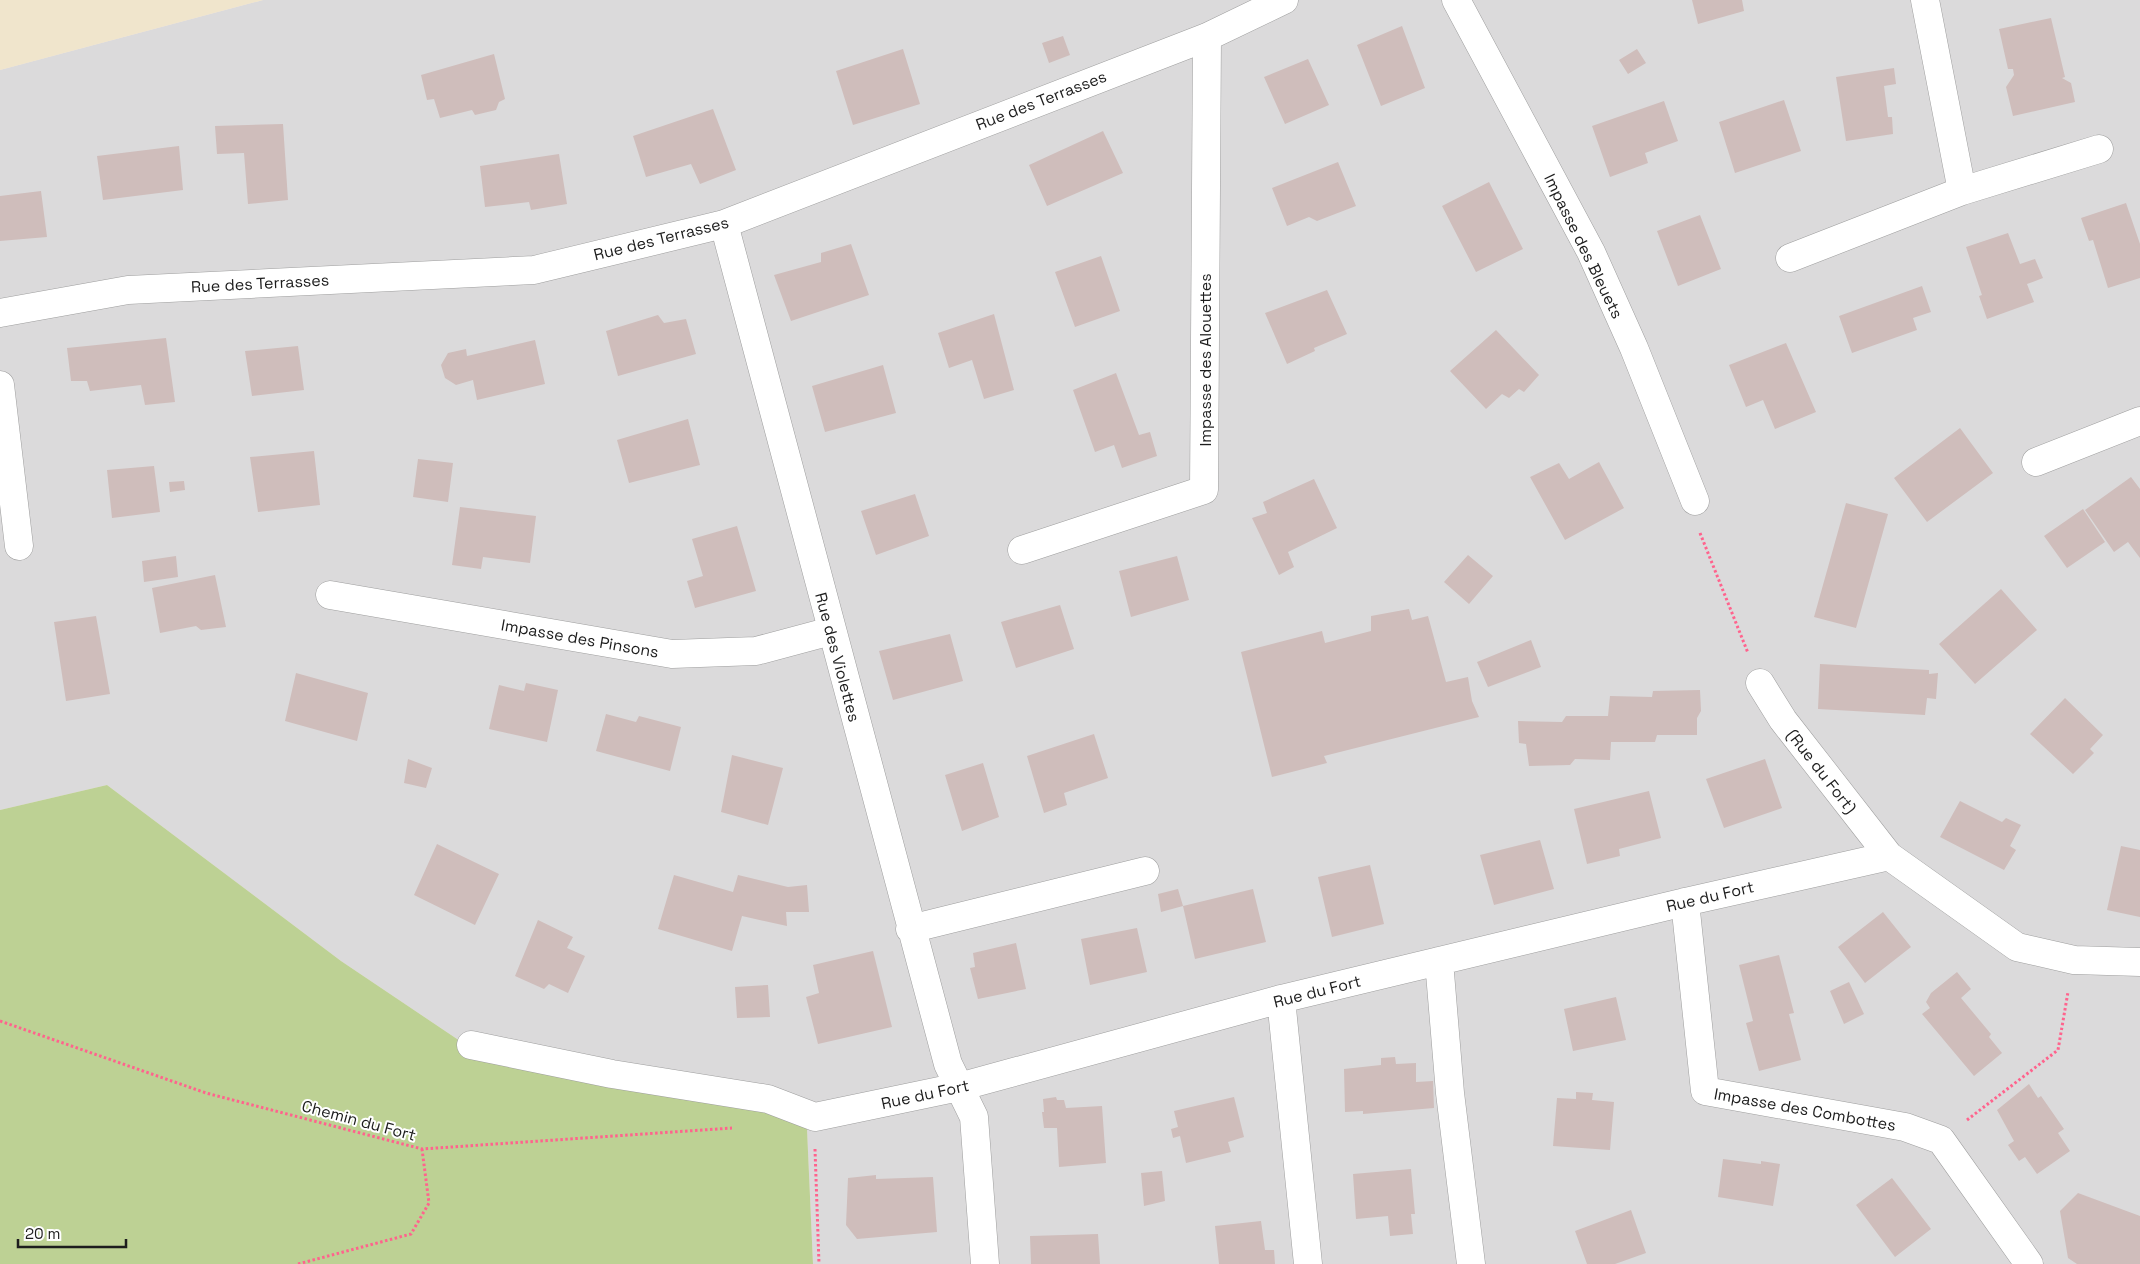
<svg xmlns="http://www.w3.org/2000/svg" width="2140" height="1264" font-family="'Space Grotesk',sans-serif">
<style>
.residential{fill:#dbdadb}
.farmland{fill:#f0e5cc}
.forest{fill:#bdd194}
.building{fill:#cfbdbb}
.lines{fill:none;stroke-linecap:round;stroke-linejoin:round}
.minor-casing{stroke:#9e9e9e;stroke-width:29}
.path{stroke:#ff638d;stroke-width:3;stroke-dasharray:2.5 2.5;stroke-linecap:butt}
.minor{stroke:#fff;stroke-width:28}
.labels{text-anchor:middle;stroke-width:4;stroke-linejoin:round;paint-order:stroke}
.street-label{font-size:16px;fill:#1d1d1d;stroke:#fff}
</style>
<rect width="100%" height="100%" fill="#efe6e2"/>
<path class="residential" d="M263 0H2140V1264H813L807 1129 460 1041 341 961 107 785 0 810V70Z"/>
<path class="farmland" d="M0 0H263L0 70Z"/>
<path class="forest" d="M107 785 341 961 460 1041 773 1105 807 1129 813 1264H0V810Z"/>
<path class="building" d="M1692 0H1742L1744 11 1698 24Z
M2051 18 2065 77 2062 78 2071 83 2075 102 2013 116 2006 87 2014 75 2013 69H2008L1999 29Z
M1402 26 1425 88 1381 106 1357 45Z
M1063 36 1070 55 1049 63 1042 43Z
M903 49 920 104 853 125 836 71Z
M1637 49 1646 63 1628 74 1619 60Z
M494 54 505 99 499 102 496 110 475 115 472 110 440 118 434 99 427 100 421 75Z
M1308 59 1329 105 1285 124 1264 77Z
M1894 68 1896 84 1884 86 1888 117H1892L1893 134 1846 141 1836 77Z
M1784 100 1801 151 1735 173 1719 122Z
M1664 101 1678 141 1645 153 1648 163 1610 177 1592 126Z
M713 109 736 170 700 184 691 164 646 177 633 136Z
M283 124 288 200 248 204 244 153 217 154 215 126Z
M1103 131 1123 173 1047 206 1029 165Z
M179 146 183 190 103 200 97 156Z
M559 154 567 204 531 210 529 202 485 207 480 166Z
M1338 162 1356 206 1317 221 1309 217 1287 226 1272 188Z
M1489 182 1523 249 1476 272 1442 206Z
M41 191 47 237 0 241V196Z
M2126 203 2140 244V278L2108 288 2093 240 2089 241 2081 218Z
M1700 215 1721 269 1678 286 1657 231Z
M2008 233 2020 264 2035 259 2043 278 2027 284 2034 302 1987 319 1979 296 1982 295 1966 247Z
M851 244 869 295 791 321 774 275 821 262V253Z
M1101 256 1120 311 1075 327 1055 272Z
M1922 286 1931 312 1913 318 1917 330 1852 353 1839 316Z
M1327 290 1347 334 1314 348 1315 351 1287 364 1265 313Z
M994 314 1014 390 984 399 972 360 949 368 938 333Z
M658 315 664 323 686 319 696 354 618 376 606 331Z
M1496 330 1539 375 1524 392 1519 389 1509 398 1502 394 1486 409 1450 371Z
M166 338 175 402 145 405 141 385 90 391 87 381H71L67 348Z
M535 340 545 384 477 400 473 380 456 385 445 378 441 365 448 353 466 349 467 356Z
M1786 343 1816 412 1775 429 1763 400 1746 407 1729 365Z
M298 346 304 390 252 396 245 351Z
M883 365 896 413 825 432 812 386Z
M1116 373 1139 435 1150 432 1157 456 1122 468 1114 445 1095 452 1073 390Z
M688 419 700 465 629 483 617 440Z
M1960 428 1993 473 1927 522 1894 478Z
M314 451 320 505 258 512 250 457Z
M418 459 453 463 448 502 413 497Z
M1599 462 1624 508 1565 540 1530 477 1559 463 1569 479Z
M154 466 160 512 112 518 107 470Z
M2131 477 2140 489V558L2128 542 2114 552 2085 510Z
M1314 479 1337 528 1288 552 1294 567 1279 575 1252 518 1267 513 1263 502Z
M184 481 185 490 170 492 169 482Z
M915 494 929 536 876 555 861 511Z
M1846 503 1888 514 1856 628 1814 617Z
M460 507 536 516 530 563 483 557 481 569 452 565Z
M2083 509 2105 542 2067 568 2044 536Z
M737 526 756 591 695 608 687 581 703 576 692 539Z
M1468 555 1493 576 1469 604 1444 582Z
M176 556 178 577 144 582 142 561Z
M1177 556 1189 600 1131 617 1119 571Z
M215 575 226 627 201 630 196 626 160 633 152 588Z
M2001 589 2037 630 1975 684 1939 644Z
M1060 605 1074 649 1016 668 1001 622Z
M1409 609 1412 620 1428 616 1446 682 1468 677 1472 701 1479 717 1324 756 1327 763 1272 777 1241 652 1322 631 1325 643 1371 631V616Z
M96 616 110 694 66 701 54 622Z
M950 634 963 681 893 700 879 651Z
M1531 640 1541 667 1488 687 1477 662Z
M1820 664 1929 670V674L1938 673 1936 699 1927 698 1925 715 1818 709Z
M296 673 368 693 357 741 285 721Z
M526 683 558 690 547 742 489 729 499 685 524 691Z
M1700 690 1701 711 1697 718V735H1657L1655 742H1611L1610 760 1575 759 1570 765 1529 766 1526 744 1519 743 1518 721 1562 722 1566 716H1608L1610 696 1652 697 1653 691Z
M2065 698 2103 735 2090 749 2094 753 2073 774 2030 734Z
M606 714 636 722 639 716 681 727 670 771 596 751Z
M1094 734 1108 778 1064 793 1067 805 1044 813 1027 756Z
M732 755 783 768 768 825 721 812Z
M408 759 432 768 426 788 404 783Z
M1765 759 1782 808 1724 828 1706 779Z
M983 763 999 817 962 831 945 775Z
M1649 791 1661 838 1619 849 1620 856 1587 864 1574 809Z
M1960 801 2002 822 2006 818 2021 825 2010 846 2016 850 2004 870 1940 837Z
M1540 840 1554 889 1494 905 1480 855Z
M437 844 499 874 475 925 414 895Z
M2121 846 2140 850V917L2107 910Z
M1370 865 1384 924 1332 937 1318 877Z
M674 875 733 892 738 875 788 887 807 885 809 912H786L787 926 742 916 732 951 658 929Z
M1178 889 1183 906 1161 912 1158 894Z
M1253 889 1266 942 1195 959 1183 906Z
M1883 912 1911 947 1865 983 1838 947Z
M538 920 573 937 567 948 585 956 568 993 549 984 544 989 515 976Z
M1137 928 1147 972 1090 985 1081 939Z
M1016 943 1026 989 978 999 970 968 975 967 973 953Z
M873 951 892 1027 818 1044 806 997 819 993 813 965Z
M1779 955 1794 1013 1789 1014 1801 1060 1759 1071 1746 1023 1753 1021 1739 965Z
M1957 972 1971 989 1961 998 1991 1034 1989 1037 2002 1053 1974 1076 1922 1014 1930 1008 1926 1002 1931 993Z
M1849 982 1864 1014 1844 1024 1830 991Z
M768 985 770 1017 737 1018 735 987Z
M1616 997 1626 1040 1573 1051 1564 1009Z
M1395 1057 1396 1064 1416 1063V1082L1433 1081 1434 1108 1363 1114V1111L1345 1112 1344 1069 1381 1065V1058Z
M2029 1084 2038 1098 2041 1096 2064 1129 2058 1133 2070 1151 2037 1174 2025 1157 2019 1161 2008 1145 2014 1141 1997 1110Z
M1576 1092 1593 1093 1592 1100 1614 1102 1610 1150 1553 1146 1557 1098 1576 1099Z
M1056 1097 1057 1100H1064L1066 1108 1102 1106 1106 1163 1059 1167 1057 1128H1044L1042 1112H1044L1043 1099Z
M1234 1097 1244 1137 1228 1142 1231 1152 1186 1163 1180 1136 1173 1138 1171 1129 1178 1127 1174 1111Z
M1723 1159 1761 1164V1161L1780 1164 1773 1206 1718 1197Z
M1411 1169 1415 1214H1411L1413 1234 1390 1236 1388 1216 1356 1219 1353 1174Z
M1162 1171 1165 1201 1144 1206 1141 1173Z
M876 1175V1179L933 1177 937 1232 857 1239 846 1225 848 1178Z
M1892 1178 1931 1229 1895 1257 1856 1205Z
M2078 1193 2140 1216V1264H2077L2068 1258 2060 1211Z
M1631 1210 1646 1253 1615 1264H1587L1575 1231Z
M1261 1221 1265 1250H1274L1275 1264H1219L1215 1226Z
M1098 1234 1100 1264H1031L1030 1236Z"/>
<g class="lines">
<g class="minor-casing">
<path id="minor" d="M1456 0 1591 252 1634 348 1695 501
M1962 191 2099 149
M724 224 948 1064 974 1117 985 1264
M1790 258 1962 191 1925 0
M0 313 128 290 534 270 724 224 1207 37 1284 0
M0 385 19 546
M2036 462 2140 421
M1022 550 1204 490 1207 37
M330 595 672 654 756 651 831 631
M1760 683 1783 720 1889 856
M1685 902 1705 1091 1905 1127 1941 1140 2029 1264
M910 929 1145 871
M1439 961 1450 1093 1471 1264
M1281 999 1308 1264
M471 1045 612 1074 768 1099 815 1117 959 1087 1281 999 1685 902 1889 856 2017 947 2074 960 2140 962"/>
</g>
<path class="path" d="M1700 533 1748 653
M0 1021 206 1093 422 1149 732 1128
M1967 1120 2058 1050 2068 992
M815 1149 819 1264
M298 1264 411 1234 429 1203 422 1149"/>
<use href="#minor" class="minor"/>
</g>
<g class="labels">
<g class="street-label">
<text transform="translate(1041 100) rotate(-21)" y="6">Rue des Terrasses</text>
<text transform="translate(661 238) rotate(-14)" y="6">Rue des Terrasses</text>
<text transform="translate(1584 246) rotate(64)" y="6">Impasse des Bleuets</text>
<text transform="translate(260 283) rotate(-3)" y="6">Rue des Terrasses</text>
<text transform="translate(1205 360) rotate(-90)" y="6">Impasse des Alouettes</text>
<text transform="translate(580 638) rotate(10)" y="6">Impasse des Pinsons</text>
<text transform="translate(838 657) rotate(75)" y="6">Rue des Violettes</text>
<text transform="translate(1822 771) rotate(52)" y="6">(Rue du Fort)</text>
<text transform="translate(1710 896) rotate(-13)" y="6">Rue du Fort</text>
<text transform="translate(1317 991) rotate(-14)" y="6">Rue du Fort</text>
<text transform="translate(925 1094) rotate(-12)" y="6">Rue du Fort</text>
<text transform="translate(1805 1109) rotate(10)" y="6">Impasse des Combottes</text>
<text transform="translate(359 1120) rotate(15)" y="6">Chemin du Fort</text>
</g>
</g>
<path d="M18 1239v8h108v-8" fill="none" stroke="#1d1d1d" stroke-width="2.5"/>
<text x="25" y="1239" font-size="15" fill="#1d1d1d" stroke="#ffffff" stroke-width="4" paint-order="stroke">20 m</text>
</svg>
